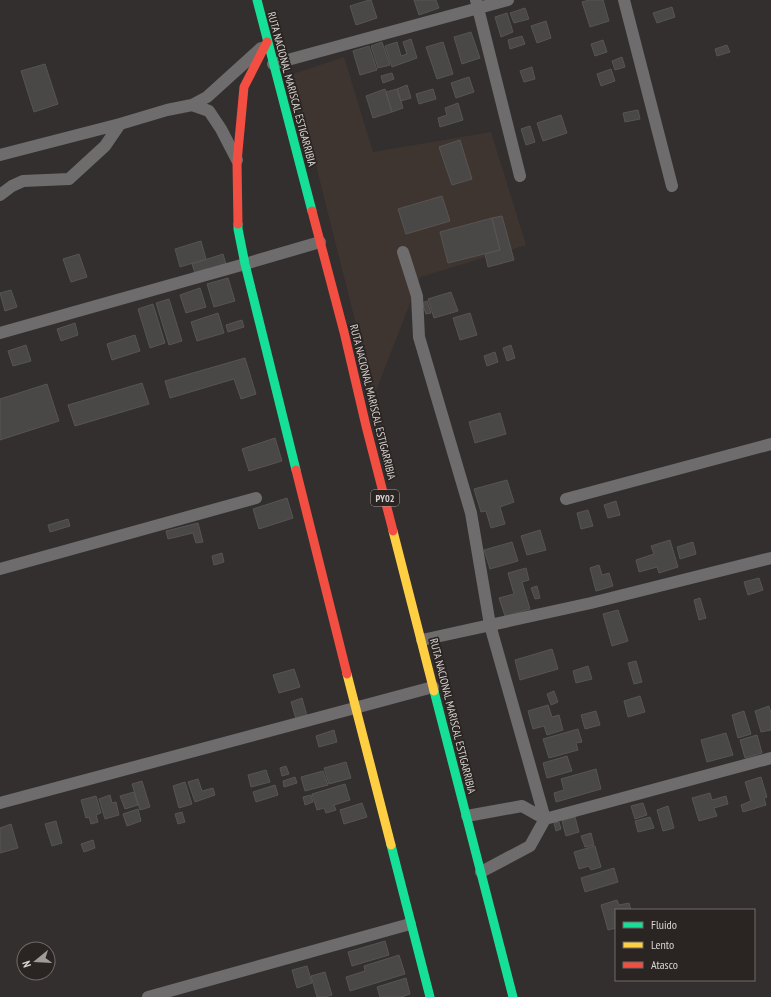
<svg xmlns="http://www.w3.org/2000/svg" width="771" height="997" font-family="'PT Sans Narrow',sans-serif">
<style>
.built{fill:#3f3530}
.building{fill:#4a4847;stroke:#575453}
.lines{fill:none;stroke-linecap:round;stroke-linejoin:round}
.street{stroke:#6e6c6c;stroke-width:12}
.fast{stroke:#16e098;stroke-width:9}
.slow{stroke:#ffcf43;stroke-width:9}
.jam{stroke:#f24e42;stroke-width:9}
.labels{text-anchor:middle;stroke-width:3.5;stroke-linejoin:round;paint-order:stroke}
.shield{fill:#2a2522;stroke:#a4a09e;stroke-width:1}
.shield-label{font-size:10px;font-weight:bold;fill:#d9d5d3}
.street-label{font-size:11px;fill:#d9d5d3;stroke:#2a2522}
</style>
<rect width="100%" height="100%" fill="#322f2e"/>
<path class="built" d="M344 57 373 152 491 132 526 245 420 277 374 396 293 74Z"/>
<path class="building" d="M369 0H371L377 18 356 25 350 6Z
M414 0H436L439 8 419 15Z
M589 0H603L609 21 590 27 582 2Z
M672 7 675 17 657 23 653 13Z
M525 8 529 19 514 23 510 13Z
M507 13 513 32 501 37 495 17Z
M546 21 551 38 537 43 531 26Z
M471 32 480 58 462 64 454 37Z
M522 36 525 44 510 49 508 40Z
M411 39 417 58 392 67 385 46 397 42 401 56 407 54 403 42Z
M603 40 607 52 595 56 591 44Z
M382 42 390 65 378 68 371 46Z
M443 42 453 74 437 79 426 47Z
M727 45 730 52 717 56 715 49Z
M369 46 377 70 360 75 353 51Z
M622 57 625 67 615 70 612 61Z
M45 64 58 104 34 112 21 71Z
M532 67 535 79 524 82 520 71Z
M611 69 615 81 601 86 597 74Z
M392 73 394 79 383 83 381 76Z
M469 77 474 92 456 98 451 83Z
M407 85 411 98 401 101 397 89Z
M385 89 392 112 373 118 366 96Z
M397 89 403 108 392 112 386 92Z
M433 89 436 99 419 104 416 94Z
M458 103 463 120 440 127 438 118 447 115 445 108Z
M638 110 640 119 625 122 623 113Z
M561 115 567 133 543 141 537 123Z
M530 126 535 142 526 145 521 129Z
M460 140 472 179 452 185 439 147Z
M442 196 450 221 406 234 398 209Z
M502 216 514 260 488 267 485 254 500 250 492 218Z
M492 218 500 250 448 263 440 232Z
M201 241 206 259 180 267 175 249Z
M79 254 87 277 71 282 63 259Z
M223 254 226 264 195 273 192 264Z
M228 278 235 301 214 307 207 284Z
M200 288 206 307 186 313 180 295Z
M11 290 17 307 5 311 0 293Z
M451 292 458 311 434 318 428 299Z
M169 299 182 341 169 345 156 303Z
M427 301 431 313 426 314 422 303Z
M153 304 165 343 150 348 138 309Z
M218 313 224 333 197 341 191 322Z
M470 313 477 335 460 340 453 318Z
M242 320 244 327 228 332 226 325Z
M75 323 78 335 61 341 57 329Z
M135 335 140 351 112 360 107 344Z
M26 345 31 361 13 366 8 351Z
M511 345 515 358 507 361 503 348Z
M495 352 498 362 487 366 484 356Z
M245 358 256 394 241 399 234 379 170 398 165 381Z
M142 383 149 404 75 426 68 405Z
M47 384 59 421 0 440V399Z
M500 413 506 434 475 443 469 422Z
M275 438 282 461 249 471 242 449Z
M507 480 514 502 500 507 505 524 491 528 486 511 481 512 474 489Z
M287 498 293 518 259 529 253 509Z
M616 501 620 515 608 518 604 505Z
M588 510 593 526 581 529 577 513Z
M68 519 70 526 50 532 48 525Z
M198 523 203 542 196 543 193 533 168 539 166 531Z
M540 530 546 550 527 555 521 536Z
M670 540 678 567 659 573 657 567 639 572 636 560 654 554 651 546Z
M512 542 518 561 490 569 484 550Z
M693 542 696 554 680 559 677 547Z
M222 553 224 562 214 565 212 556Z
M599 565 602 575 609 573 613 586 596 591 590 568Z
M526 568 529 580 522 582 530 609 505 616 499 598 514 594 508 573Z
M759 578 763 590 748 595 744 582Z
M537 586 540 598 535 599 531 588Z
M700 598 706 618 699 620 694 600Z
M618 610 628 641 612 646 603 614Z
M552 649 558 669 520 680 515 660Z
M636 661 642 682 634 684 628 663Z
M588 666 592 679 576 683 573 671Z
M294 669 300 687 279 693 273 675Z
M554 691 558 702 551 705 547 694Z
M640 696 645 712 628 717 624 701Z
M302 698 307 716 296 719 291 702Z
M548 705 552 717 559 715 563 730 547 735 544 726 533 729 528 711Z
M769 706 771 713V730L761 732 755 711Z
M596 711 600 725 585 729 581 715Z
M744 711 751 734 738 738 732 715Z
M578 729 582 742 576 743 578 750 549 758 543 739Z
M334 730 337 742 319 747 316 736Z
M726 733 733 755 707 762 701 740Z
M757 735 762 753 745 758 740 740Z
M567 756 572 771 547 778 543 763Z
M346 762 351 778 329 784 324 768Z
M286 766 289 774 282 776 280 768Z
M596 769 601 789 556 802 554 793 564 790 561 779Z
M266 770 270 782 251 787 248 775Z
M323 771 328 785 305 791 301 777Z
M295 777 297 783 284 787 283 781Z
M761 777 767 797 764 798 766 805 743 812 741 805 751 801 745 782Z
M198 779 202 791 213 788 215 795 195 802 188 782Z
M142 781 150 807 140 810 132 784Z
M185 782 192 804 179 808 173 786Z
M345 784 350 800 334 805 336 810 326 813 324 808 317 810 312 794Z
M275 785 278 795 256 802 253 792Z
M134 792 138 805 125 809 120 796Z
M710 793 712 800 726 796 728 804 714 808 717 816 699 821 692 798Z
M110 795 112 803 116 802 119 815 105 819 99 799Z
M311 795 313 802 305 805 303 797Z
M96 796 101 813 96 815 98 822 91 824 89 817 86 818 81 800Z
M362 803 367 817 344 824 340 810Z
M643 803 647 815 635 819 631 806Z
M668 806 674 828 663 831 657 810Z
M138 809 141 821 127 826 123 814Z
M182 812 185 822 178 824 175 814Z
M575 817 579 832 566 836 562 821Z
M650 817 654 828 638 832 635 821Z
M56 821 62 843 52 846 45 824Z
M559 822 561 829 556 831 554 823Z
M11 824 18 848 0 853V828Z
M591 833 594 845 585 847 581 836Z
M93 840 95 848 84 852 81 844Z
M595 846 601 867 591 870 589 866 579 869 574 852Z
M614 868 618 882 585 892 581 878Z
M617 900 619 905 629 903 631 910H616V928L608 930 601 905Z
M385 941 389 955 352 966 348 952Z
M399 955 405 974 350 991 346 977 365 971 364 966Z
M307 966 312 983 297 988 292 970Z
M325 972 332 995 325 997H317L311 976Z
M406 978 410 994 401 997H380L377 987Z"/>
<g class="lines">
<path class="street" d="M476 0 520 176
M624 0 672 186
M273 64 508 0
M192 105 209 111 221 129 237 160
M0 155 120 124 167 110 192 105 207 97 261 48
M0 195 12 186 23 181 69 179 105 146 120 124
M403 252 417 296 419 337 471 513 490 625 545 819 530 846 481 872
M0 333 245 264 320 242
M566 499 771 444
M0 569 256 498
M422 640 591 603 771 558
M0 803 433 687
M467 816 522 806 545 819 771 758
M148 997 410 924"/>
<path class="fast" d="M257 0 312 211
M238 224V229L245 264 296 470
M434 691 513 997
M391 845 430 997"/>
<path class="slow" d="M393 531 434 691
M347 674 391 845"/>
<path class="jam" d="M312 211 344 332 366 426 393 531
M238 224 237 162 244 87 267 42
M296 470 347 674"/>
</g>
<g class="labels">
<rect class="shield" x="371" y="490" width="28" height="16" rx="3"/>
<g class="shield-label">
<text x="385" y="502">PY02</text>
</g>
<g class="street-label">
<text transform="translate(292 89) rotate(75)" y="4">RUTA NACIONAL MARISCAL ESTIGARRIBIA</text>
<text transform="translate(373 402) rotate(76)" y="4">RUTA NACIONAL MARISCAL ESTIGARRIBIA</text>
<text transform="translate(453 716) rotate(76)" y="4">RUTA NACIONAL MARISCAL ESTIGARRIBIA</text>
</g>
</g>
<rect x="615" y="909" width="140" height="72" fill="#2a2522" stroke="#706b69"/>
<rect x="623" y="922" width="20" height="6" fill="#16e098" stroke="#706b69"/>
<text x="651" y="929" font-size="12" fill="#d9d5d3">Fluido</text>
<rect x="623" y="942" width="20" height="6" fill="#ffcf43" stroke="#706b69"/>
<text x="651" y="949" font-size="12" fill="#d9d5d3">Lento</text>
<rect x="623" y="962" width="20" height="6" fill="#f24e42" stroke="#706b69"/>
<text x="651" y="969" font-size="12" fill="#d9d5d3">Atasco</text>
<g transform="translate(36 961) rotate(252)"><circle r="19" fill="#2a2522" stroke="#706b69"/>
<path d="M0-3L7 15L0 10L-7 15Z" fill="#9f9b99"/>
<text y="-6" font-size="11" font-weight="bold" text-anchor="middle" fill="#d9d5d3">N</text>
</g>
</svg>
